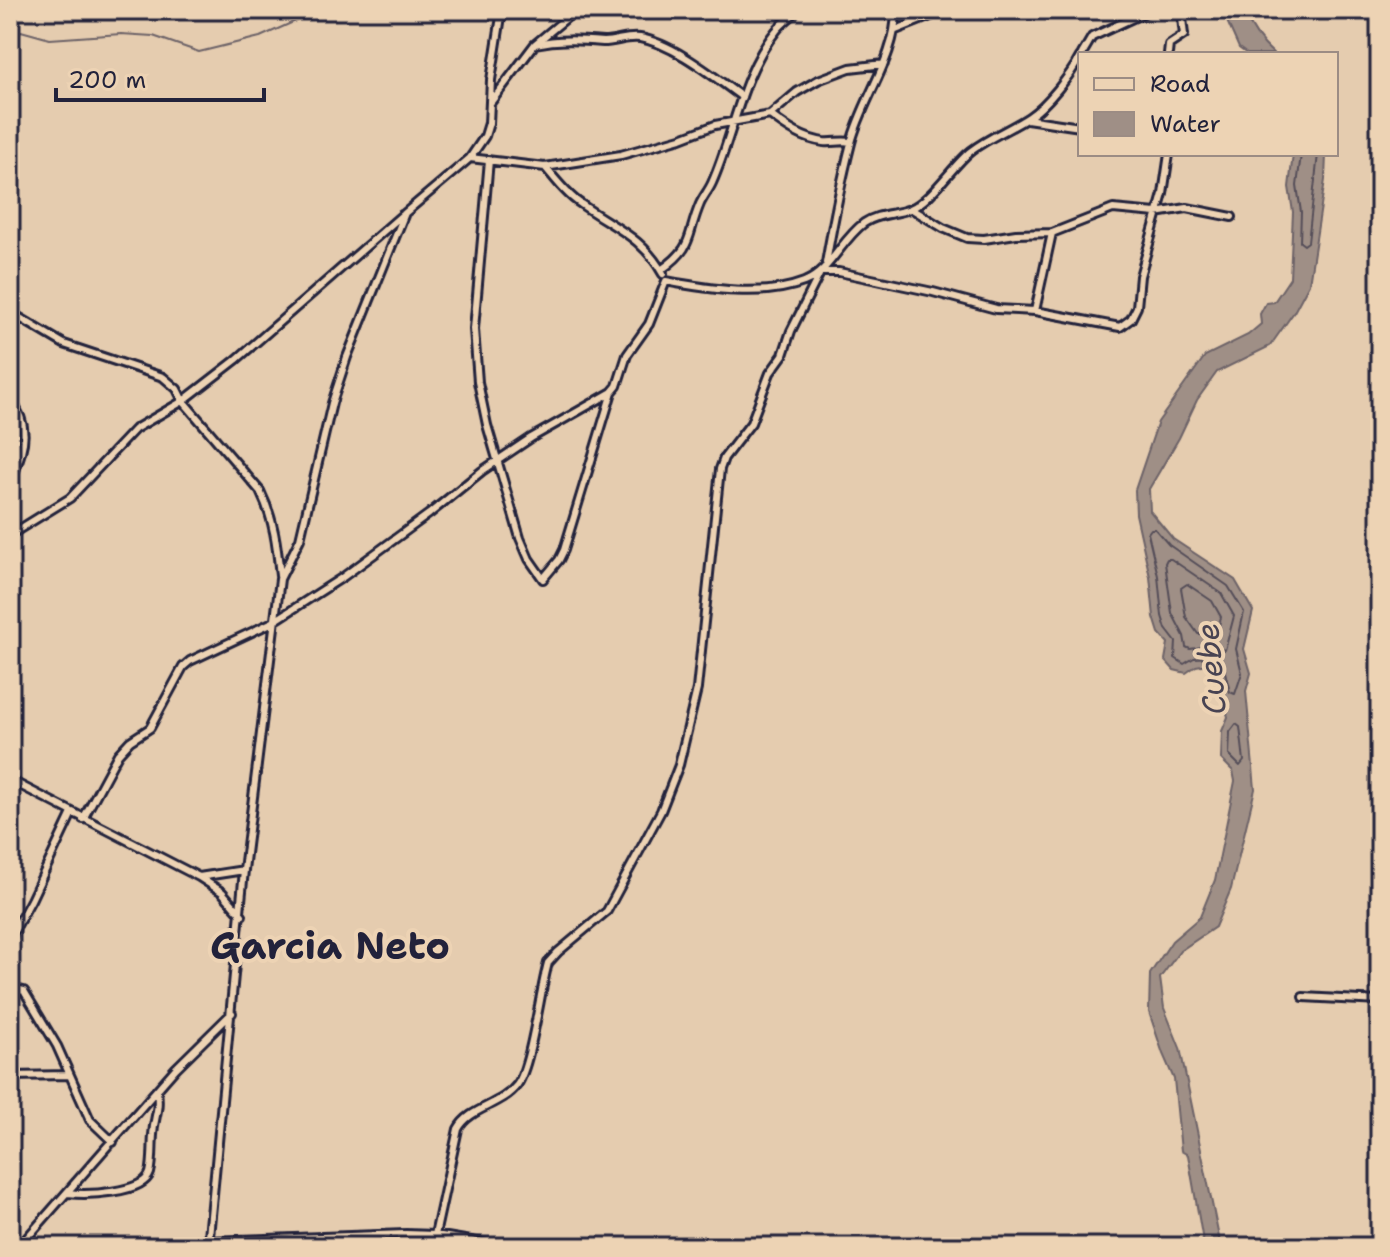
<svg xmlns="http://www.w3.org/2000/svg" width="1390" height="1257" font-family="'Shantell Sans',sans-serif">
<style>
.water{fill:#9f8f86;stroke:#6d6368;stroke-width:2}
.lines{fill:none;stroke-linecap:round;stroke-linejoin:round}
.shore{stroke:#544e59;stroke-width:2}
.stream{stroke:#6d6368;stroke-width:2}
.minor-casing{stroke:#22223b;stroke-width:12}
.minor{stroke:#edd3b4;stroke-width:6}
.labels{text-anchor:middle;stroke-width:8;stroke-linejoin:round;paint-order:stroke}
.water-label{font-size:32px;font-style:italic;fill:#484352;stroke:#edd3b4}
.district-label{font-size:38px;font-weight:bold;fill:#22223b;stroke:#edd3b4}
</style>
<rect width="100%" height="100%" fill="#e5ccaf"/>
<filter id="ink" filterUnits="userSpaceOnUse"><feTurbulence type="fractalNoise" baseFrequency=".0125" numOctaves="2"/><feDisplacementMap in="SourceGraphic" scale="16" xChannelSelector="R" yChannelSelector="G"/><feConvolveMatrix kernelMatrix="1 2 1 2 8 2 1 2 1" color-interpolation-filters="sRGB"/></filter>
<g filter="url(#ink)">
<path class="water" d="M1222 10H1243C1250 27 1260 42 1274 54H1247L1239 48Z
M1293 154H1326L1325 180 1309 284 1294 312 1270 346 1217 372 1197 400 1179 438 1149 489 1150 511 1173 539 1235 580 1253 611 1244 649 1251 673 1246 691 1255 789 1231 889 1215 927 1180 951 1160 978 1164 1008 1180 1048 1221 1247H1204L1188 1155 1181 1151 1174 1079 1163 1054 1149 1012 1150 974 1172 941 1200 917 1215 880 1235 781 1233 771 1221 759 1222 731 1228 717 1217 672 1208 664 1196 666 1186 673 1174 670 1165 660 1168 643 1159 633 1154 617 1150 577 1136 514 1135 490 1158 422 1205 356 1248 335 1261 324 1260 314 1266 303 1274 302 1290 278 1293 212 1289 187Z"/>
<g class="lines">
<path class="shore" d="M1301 154 1297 186 1301 212 1300 242 1304 245 1308 242 1318 154
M1151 529H1155L1169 545 1228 586 1244 612 1236 649 1242 673 1235 694 1230 692 1224 668 1213 657 1194 658 1184 664 1175 658 1176 642 1166 629 1162 616 1158 576 1148 533Z
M1167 559H1171L1221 593 1234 616 1225 650 1209 646 1190 649 1186 647 1184 636 1172 613 1165 563Z
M1187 584 1212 601 1221 617 1217 634H1198L1186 617 1181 588Z
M1236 724 1240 727 1244 761 1240 766 1229 755 1230 732Z"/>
<path class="stream" d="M10 42 21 31 50 39 121 34 153 36 199 52 260 37 309 15 342 13 344 10"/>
<g class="minor-casing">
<path id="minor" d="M896 30 946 10
M535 44C559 39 579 40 603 42 616 42 627 36 640 38 674 44 714 77 742 97
M1082 54 1092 37 1150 10
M1168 54 1169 45 1184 35 1181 10
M491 102 535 44 576 10
M770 115C787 128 803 139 824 142 833 143 842 140 851 142
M1027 119 1080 127
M470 158 545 167 621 155 681 138 715 125 770 115 797 92 818 80 850 68 884 64
M489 160 474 329 478 382 487 425 520 538 529 559 543 579 559 560 564 550 612 392
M545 167C556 180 567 195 581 204 614 228 642 236 663 274
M912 209 943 228 967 238 984 239 1016 234 1052 233 1113 209 1156 213 1187 208 1232 217
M826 263C833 223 841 182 851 143 863 97 896 58 896 10
M661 270C695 246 686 237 700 204 703 197 709 190 712 183 734 134 741 74 776 31 782 23 791 17 798 10
M823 272H839L933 292 996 309 1035 311 1120 327 1131 319 1137 307 1140 276 1163 194 1169 154
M666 281C708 289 763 298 804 282 830 272 841 240 864 223 879 213 894 215 910 209 931 201 953 165 971 151 989 137 1011 129 1029 117 1047 105 1070 76 1080 57
M1035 311 1052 233
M10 312 64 344 163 377 177 389 183 401 260 491C274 519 277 546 280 576
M10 399C35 432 20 452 10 486
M10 535 70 498 135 429 183 401 236 360 402 215
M10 780 199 877 222 892 242 915
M83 819 118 754 130 741 150 728 183 667 190 661 273 622 343 577 429 514 482 471 531 438 612 392 617 386 627 355 649 324 666 281
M199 877 244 870
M10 956 13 933 31 900 72 813
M10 969 11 988 24 991 57 1046 90 1120 113 1142
M1303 997 1380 1001
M10 1076 68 1075
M10 1130 12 1247
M68 1193C85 1195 143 1194 150 1173 153 1162 152 1146 153 1135 154 1116 160 1111 157 1091
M435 1235 458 1129C470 1107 501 1106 517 1085 531 1066 540 991 548 963L558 952 607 911 661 811 679 765 697 689 720 469 724 458 751 423 770 373 783 355 791 331 819 275
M19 1247 176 1068 232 1013
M45 1247 406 1234 435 1235 507 1247
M208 1247 244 870 280 579 300 539 332 403 347 357 405 213 470 158 485 136 489 123 491 80 502 10"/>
</g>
<use href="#minor" class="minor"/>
</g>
</g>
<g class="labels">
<g class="water-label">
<text transform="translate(1211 669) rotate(-95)" y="11">Cuebe</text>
</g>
<g class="district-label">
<text x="330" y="959">Garcia Neto</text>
</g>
</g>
<rect width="1390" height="1257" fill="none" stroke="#edd3b4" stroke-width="40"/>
<rect x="20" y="20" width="1350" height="1217" fill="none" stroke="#22223b" stroke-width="3" filter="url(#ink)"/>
<rect x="1078" y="52" width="260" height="104" fill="#edd3b4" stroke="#9c8c84" stroke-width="2"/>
<rect x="1094" y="78" width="40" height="12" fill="#edd3b4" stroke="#9c8c84" stroke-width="2"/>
<text x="1150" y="92" font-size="24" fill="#22223b">Road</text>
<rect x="1094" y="112" width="40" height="24" fill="#9f8f86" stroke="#9c8c84" stroke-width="2"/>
<text x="1150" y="132" font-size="24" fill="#22223b">Water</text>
<path d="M56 88v12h208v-12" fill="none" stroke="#22223b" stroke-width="4"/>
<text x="68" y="88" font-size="24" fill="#22223b" stroke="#edd3b4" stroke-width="6" paint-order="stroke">200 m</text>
</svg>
